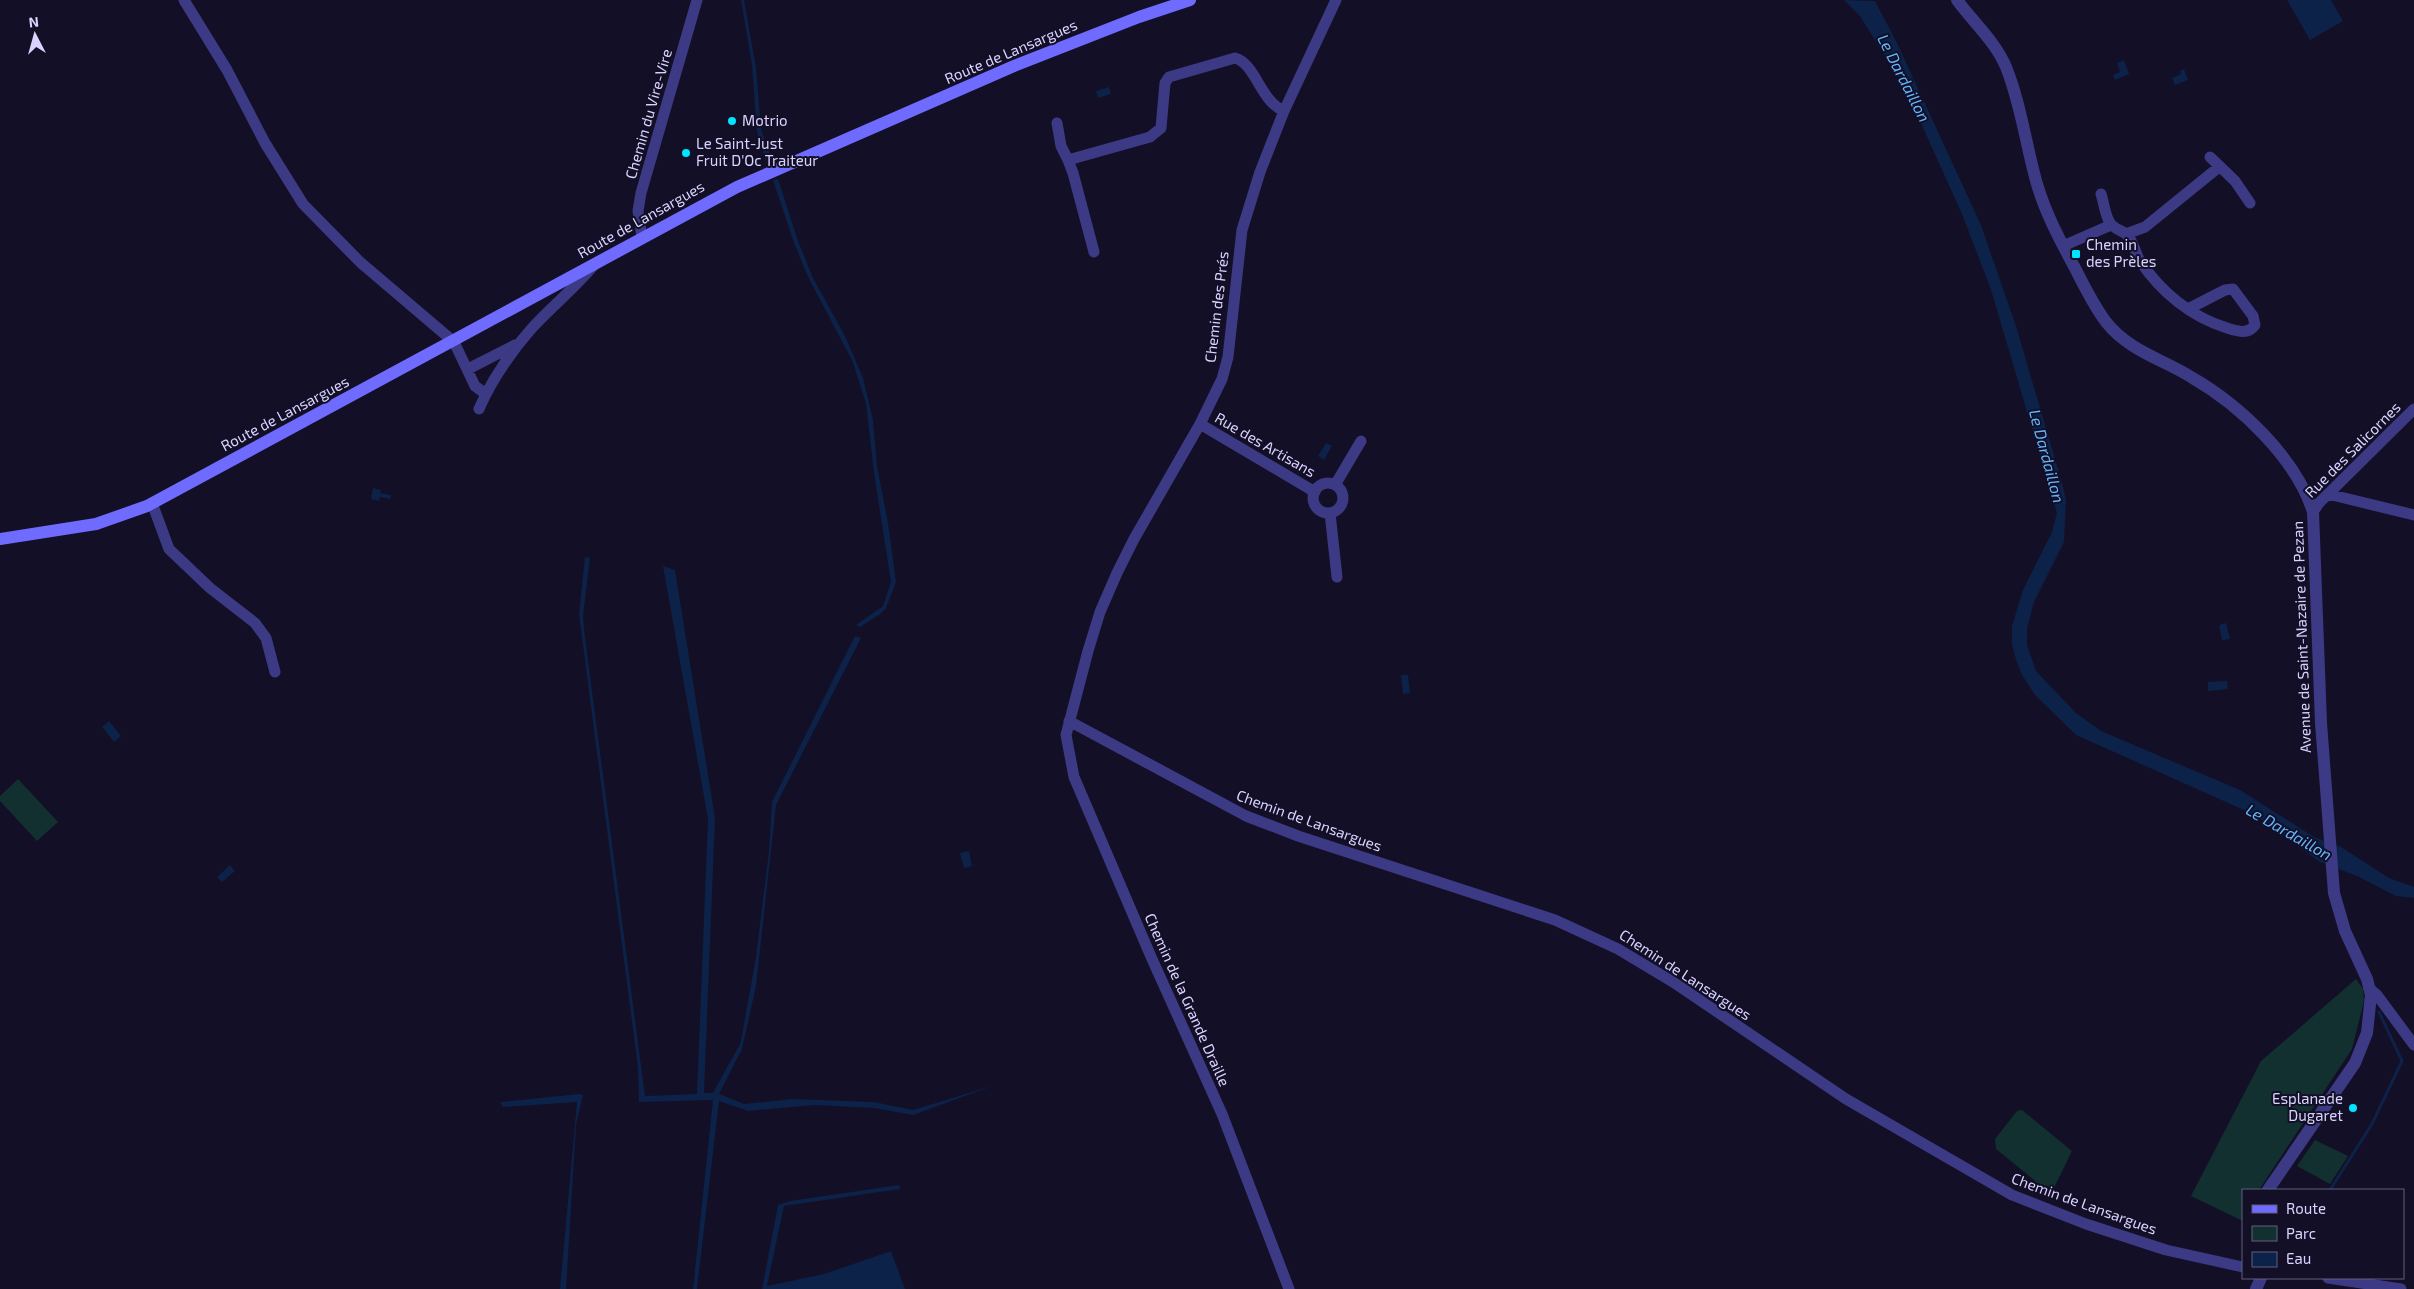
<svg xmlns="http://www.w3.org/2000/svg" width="2414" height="1289" font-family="'Exo 2',sans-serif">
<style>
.green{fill:#12302f}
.water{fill:#0c2248}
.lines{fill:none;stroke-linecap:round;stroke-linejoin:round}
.stream{stroke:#0c2248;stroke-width:3}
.minor{stroke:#3d3a85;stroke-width:11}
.tertiary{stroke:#3d3a85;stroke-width:12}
.secondary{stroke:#6f6bff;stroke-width:12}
.poi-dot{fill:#00e5ff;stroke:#130f26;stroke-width:2}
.labels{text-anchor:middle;stroke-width:4;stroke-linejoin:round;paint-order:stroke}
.street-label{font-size:15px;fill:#d9d4ff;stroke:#130f26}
.poi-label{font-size:15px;fill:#d9d4ff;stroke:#130f26;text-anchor:start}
.water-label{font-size:16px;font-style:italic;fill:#62b6ff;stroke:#130f26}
</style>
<rect width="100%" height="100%" fill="#130f26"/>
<path class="green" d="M18 779 58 822 37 841 0 801V796Z
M2356 979 2363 989 2364 1001 2352 1049 2259 1190H2243V1221L2191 1196 2261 1061Z
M2022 1110 2072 1151 2051 1194 1996 1149 1995 1139 2017 1111Z
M2315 1140 2348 1156 2330 1184 2297 1166Z"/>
<path class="water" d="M741 0H744L756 68 761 129 773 163 767 165 757 132 752 65Z
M1844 0 1875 1 1897 43 1981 225 2016 326 2062 483 2066 500 2064 542 2034 602 2027 629V645L2036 671 2076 713 2101 731 2240 790 2314 837 2341 847 2389 878 2414 887V898L2396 896 2357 876 2320 862 2255 815 2076 735 2035 695 2022 675 2016 660 2012 644V626L2023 590 2052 532 2057 513 1991 290 1962 214 1905 88 1860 16Z
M2287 0H2331L2343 21 2310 40Z
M2124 60 2129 74 2115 80 2113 75 2120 72 2117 63Z
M2184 69 2188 80 2175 85 2172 78 2181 74 2180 71Z
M1109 87 1111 94 1098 98 1096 91Z
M778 179 798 241 813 278 845 336 863 378 873 420 877 466 888 523 896 582 886 608 879 615 860 627 856 625 883 606 891 582 874 473 866 403 852 360 809 279 794 243 773 180Z
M1326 443 1332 446 1324 460 1318 456Z
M373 488 381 490 380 493 391 495 390 499 380 497 379 501 371 499Z
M585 557 590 558 583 616 585 638 645 1096 697 1094 708 819 663 566 675 570 715 818 704 1093H713L740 1044 742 1035 756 957 769 851 772 802 855 636 861 638 776 805 756 986 742 1049 719 1094 744 1104 792 1099 874 1102 913 1110 995 1085 913 1115 874 1108 814 1105 748 1111 719 1101 697 1289H693L713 1100 639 1102 638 1068 579 614Z
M2226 623 2230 639 2222 640 2219 625Z
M1401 675H1408L1410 693 1403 694Z
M2227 681 2228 689 2208 691V682Z
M109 721 121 736 114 742 102 727Z
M969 851 972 866 964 868 960 853Z
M230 865 235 871 222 882 217 877Z
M579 1094 583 1095 576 1125 566 1289H560L577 1102 503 1107 500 1102Z
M899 1185 900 1189 784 1206 767 1286 824 1274 891 1251 905 1289H762L778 1205 790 1201Z"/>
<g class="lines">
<path class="stream" d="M2330 1190 2372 1124 2402 1061 2379 1012"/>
<path class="minor" d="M184 0 227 70 265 143 303 204 360 262 454 342 475 386 486 394
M1057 123 1061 146 1068 160 1150 137 1161 128 1165 83 1169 77 1235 58C1256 64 1260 101 1284 111
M2210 157 2235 181 2250 203
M1068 160 1073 173 1094 252
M2101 194C2104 203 2105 215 2110 223 2114 229 2121 230 2126 234 2134 241 2135 253 2140 261 2161 292 2191 317 2227 328 2237 331 2248 335 2255 325L2253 316 2233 289 2225 290 2188 309
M2126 234 2145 227 2219 167
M642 237 638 211 641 193 697 0
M2063 246 2111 225
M468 369 515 345
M479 409C492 379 511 352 532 328 552 306 575 288 594 265
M1200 424 1315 492
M1313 498a15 15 0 1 1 30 0a15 15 0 1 1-30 0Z
M1335 485 1361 441
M2328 494 2414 515
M152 503 169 549 210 588 255 623 266 638 275 672
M2313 512 2319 503 2414 409
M1330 513 1337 577
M1069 721 1246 816 1298 836 1555 920 1618 949 1673 982 1846 1099 2012 1195 2086 1224 2166 1250 2243 1267
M2370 989 2377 995 2414 1045
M2328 1278 2401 1289
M1289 1289 1222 1114 1152 959 1074 777 1066 735 1088 651 1100 612 1117 573 1134 539 1200 424 1222 379 1228 357 1242 230 1260 172 1284 111 1336 0"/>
<path class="tertiary" d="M1957 0C1973 22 1995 41 2006 67 2021 104 2026 146 2037 184 2046 215 2061 242 2076 270 2085 288 2094 306 2106 322 2129 351 2162 359 2191 377 2240 405 2296 458 2313 512L2321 723 2334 893 2345 931 2367 979 2371 995 2367 1033 2355 1063 2268 1190
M2256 1289 2261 1278"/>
<path class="secondary" d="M0 539 96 524 147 506 737 187 1014 66 1139 17 1190 0"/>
</g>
<g class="poi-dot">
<circle cx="732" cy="121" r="5"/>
<circle cx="686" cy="153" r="5"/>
<rect x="2071" y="249" width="10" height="10" rx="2.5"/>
<circle cx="2353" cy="1108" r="5"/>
</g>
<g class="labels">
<g class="street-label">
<text transform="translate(1011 52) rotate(-23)" y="5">Route de Lansargues</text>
<text transform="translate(649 114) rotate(-74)" y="5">Chemin du Vire-Vire</text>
<text transform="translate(641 220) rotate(-29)" y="5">Route de Lansargues</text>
<text transform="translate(1217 307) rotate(-83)" y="5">Chemin des Prés</text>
<text transform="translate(285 414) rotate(-28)" y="5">Route de Lansargues</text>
<text transform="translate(1265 445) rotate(30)" y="5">Rue des Artisans</text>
<text transform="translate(2353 450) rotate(-45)" y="5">Rue des Salicornes</text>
<text transform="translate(2302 637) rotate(-92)" y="5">Avenue de Saint-Nazaire de Pezan</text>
<text transform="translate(1309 821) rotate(20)" y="5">Chemin de Lansargues</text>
<text transform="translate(1685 975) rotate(33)" y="5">Chemin de Lansargues</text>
<text transform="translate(1187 1000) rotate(66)" y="5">Chemin de la Grande Draille</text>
<text transform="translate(2084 1204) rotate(20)" y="5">Chemin de Lansargues</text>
</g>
<g class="poi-label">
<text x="742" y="126">Motrio</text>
<text x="696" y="149">Le Saint-Just<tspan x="696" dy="17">Fruit D'Oc Traiteur</tspan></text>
<text x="2086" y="250">Chemin<tspan x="2086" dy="17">des Prèles</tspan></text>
<text x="2343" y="1104" text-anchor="end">Esplanade<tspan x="2343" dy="17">Dugaret</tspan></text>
</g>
<g class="water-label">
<text transform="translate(1904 78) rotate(63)" y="6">Le Dardaillon</text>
<text transform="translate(2047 456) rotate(75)" y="6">Le Dardaillon</text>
<text transform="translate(2289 832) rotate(30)" y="6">Le Dardaillon</text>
</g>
</g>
<rect x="2242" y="1189" width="162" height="90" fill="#130f26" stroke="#625e7d"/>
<rect x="2252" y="1205" width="25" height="8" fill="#6f6bff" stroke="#625e7d"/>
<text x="2286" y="1214" font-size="15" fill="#d9d4ff">Route</text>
<rect x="2252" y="1226" width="25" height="15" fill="#12302f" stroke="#625e7d"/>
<text x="2286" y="1239" font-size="15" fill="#d9d4ff">Parc</text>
<rect x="2252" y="1252" width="25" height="15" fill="#0c2248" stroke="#625e7d"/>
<text x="2286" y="1264" font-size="15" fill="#d9d4ff">Eau</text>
<g transform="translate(35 35) rotate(354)" stroke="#130f26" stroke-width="4" paint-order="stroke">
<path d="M0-4L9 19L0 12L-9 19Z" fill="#d9d4ff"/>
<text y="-8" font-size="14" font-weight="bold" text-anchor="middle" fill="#d9d4ff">N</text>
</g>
</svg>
